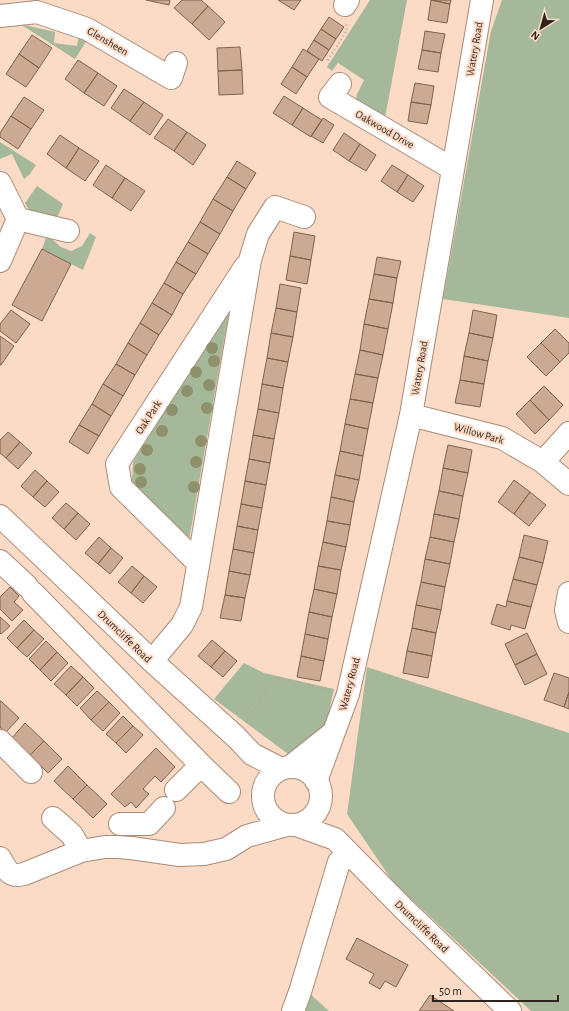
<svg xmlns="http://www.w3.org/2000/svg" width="569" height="1011" font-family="'Alegreya Sans',sans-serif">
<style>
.green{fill:#a5b99a}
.building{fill:#cca992;stroke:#7e624f}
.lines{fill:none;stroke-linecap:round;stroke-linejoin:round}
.minor-casing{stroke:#aa8b77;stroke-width:24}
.path{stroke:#bea392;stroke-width:2.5;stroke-dasharray:1 3;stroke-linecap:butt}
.minor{stroke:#fff;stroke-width:22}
.tree{fill:#8f906c}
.labels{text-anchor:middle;stroke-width:4;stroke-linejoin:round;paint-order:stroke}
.street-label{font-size:11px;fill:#2f231b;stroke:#fcdbc6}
</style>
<rect width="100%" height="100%" fill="#fcdbc6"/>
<path class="green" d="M370 0H407L385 118 356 100 357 94 364 80 338 63 332 71 327 67Z
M502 0H569V318L443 299 491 31Z
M20 24 55 32 54 43 77 46 79 35 87 40 75 59Z
M0 142 36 165 30 174 24 179 12 154 0 159Z
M37 186 63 204 58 216 50 219 31 213 25 203Z
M90 233 96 237 83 270 42 249 47 235 61 247 71 251 82 246Z
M230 306 189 540 132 481 133 462Z
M244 663 264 673 334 689 315 774 214 699Z
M367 667 569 733V1011H531L393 882 347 814Z
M310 994 329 1011H304Z"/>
<path class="building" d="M146 0H170L169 5Z
M182 0H201L208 6 192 24 174 8Z
M278 0H301L294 10Z
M431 0 450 4 447 23 428 20Z
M431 0H451L450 4Z
M208 6 225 22 209 40 192 24Z
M329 17 344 27 336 39 321 29Z
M321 29 336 39 329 50 314 40Z
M425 31 445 34 441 53 422 50Z
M32 35 52 48 39 68 19 54Z
M314 40 329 50 322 61 307 51Z
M240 47 242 70 218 71 217 48Z
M303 49 319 59 307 77 292 67Z
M422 50 441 53 438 72 418 69Z
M19 54 39 68 26 87 6 74Z
M78 60 98 73 84 93 65 79Z
M292 67 307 77 296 94 281 84Z
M242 70 243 94 219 95 218 71Z
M98 73 117 86 104 106 84 93Z
M415 83 434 86 431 105 411 102Z
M124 89 144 102 130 121 111 108Z
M284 96 303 108 292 125 273 113Z
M24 97 44 110 31 129 11 116Z
M144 102 163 115 150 135 130 121Z
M411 102 431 105 427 124 408 121Z
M303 108 322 120 311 137 292 125Z
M11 116 31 129 18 149 0 137V133Z
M323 118 334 125 323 143 311 136Z
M168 119 187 132 174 151 154 138Z
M187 132 206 145 193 165 174 151Z
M344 133 360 144 349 161 333 150Z
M60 135 79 148 66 168 47 154Z
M360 144 376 155 366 171 349 161Z
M79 148 99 161 85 181 66 168Z
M237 161 256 173 246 189 227 177Z
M106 165 125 178 112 198 93 185Z
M392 165 408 175 397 192 381 181Z
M408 175 424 186 413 202 397 192Z
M227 177 246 189 233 211 213 199Z
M125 178 145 191 131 211 112 198Z
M213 199 233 211 220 234 200 222Z
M200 222 220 234 208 254 188 242Z
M294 232 315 236 311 260 290 256Z
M188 242 208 254 196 274 176 262Z
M42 249 71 264 42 321 12 305Z
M290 256 311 260 307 284 286 280Z
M377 257 401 261 397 278 374 274Z
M176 262 196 274 183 294 164 283Z
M374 274 397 278 393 303 369 299Z
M164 283 183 294 172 315 152 303Z
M280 284 301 288 297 312 276 308Z
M369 299 393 303 388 329 364 324Z
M152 303 172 315 159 335 140 323Z
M276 308 297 312 293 337 271 333Z
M11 310 30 324 16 343 0 331V324Z
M473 310 497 315 493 338 469 333Z
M140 323 159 335 147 355 128 343Z
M364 324 388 329 383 355 360 350Z
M555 329 569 343V353L560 362 541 343Z
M271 333 293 337 288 362 267 358Z
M469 333 493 338 488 361 464 356Z
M0 336 14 346 1 365H0Z
M128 343 147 355 135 375 116 364Z
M541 343 560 362 546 376 527 357Z
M360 350 383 355 378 378 355 374Z
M464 356 488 361 484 384 460 380Z
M267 358 288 362 283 388 262 384Z
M116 364 135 375 123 396 103 384Z
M355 374 378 378 373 403 350 399Z
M460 380 484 384 480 407 455 403Z
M103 384 123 396 111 416 92 404Z
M262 384 283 388 279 413 258 409Z
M544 386 563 405 549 420 530 400Z
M350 399 373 403 368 429 345 424Z
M530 400 549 420 535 434 516 414Z
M92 404 111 416 99 436 79 425Z
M258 409 279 413 274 439 253 435Z
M345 424 368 429 363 456 340 451Z
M79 425 99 436 88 454 69 442Z
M8 432 20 442 6 458 0 453V440Z
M253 435 274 439 270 463 249 459Z
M20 442 32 453 18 469 6 458Z
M448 445 472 450 468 473 443 468Z
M340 451 363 456 359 480 335 475Z
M249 459 270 463 266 485 245 481Z
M443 468 468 473 463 496 439 491Z
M35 470 47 481 33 497 21 486Z
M335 475 359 480 354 502 331 497Z
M514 480 530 492 514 514 498 502Z
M47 481 59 492 45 507 33 497Z
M245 481 266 485 262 508 241 504Z
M439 491 463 496 459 519 434 514Z
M530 492 546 505 529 526 514 514Z
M331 497 354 502 350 525 327 521Z
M66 503 78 513 64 529 52 518Z
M241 504 262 508 258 530 237 526Z
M78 513 90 524 76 540 64 529Z
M434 514 459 519 454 542 430 537Z
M327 521 350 525 346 547 323 542Z
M237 526 258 530 254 553 233 549Z
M524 535 548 541 543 563 519 557Z
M99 537 111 548 98 564 85 553Z
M430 537 454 542 450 564 425 559Z
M323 542 346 547 341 570 318 566Z
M111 548 123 558 110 574 98 564Z
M233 549 254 553 250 575 229 571Z
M519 557 543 563 537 585 513 579Z
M425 559 450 564 445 587 421 582Z
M132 566 144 576 131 593 118 582Z
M318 566 341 570 337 594 314 589Z
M229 571 250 575 245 598 225 595Z
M144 576 157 587 143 603 131 593Z
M513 579 537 585 531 607 507 601Z
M421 582 445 587 441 610 416 605Z
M10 587 19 596 14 602 23 610 12 621 0 609V597Z
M314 589 337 594 332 617 309 612Z
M225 595 245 598 241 621 220 618Z
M507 601 531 607 525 629 511 625 510 630 491 624 497 604 506 607Z
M416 605 441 610 436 633 412 628Z
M309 612 332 617 328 639 305 634Z
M0 617 10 626 1 634 0 633Z
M24 620 34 630 17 648 7 638Z
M412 628 436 633 432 656 407 651Z
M34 630 44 639 27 657 17 648Z
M527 633 537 654 515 665 505 644Z
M305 634 328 639 324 661 301 656Z
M212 640 225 651 211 667 198 656Z
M46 641 57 652 40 670 29 659Z
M225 651 237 661 223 677 211 667Z
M407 651 432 656 428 678 403 673Z
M57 652 68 663 51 681 40 670Z
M537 654 547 674 525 685 515 665Z
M301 656 324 661 320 681 297 677Z
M71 666 83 677 66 695 54 684Z
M554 673 569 678V692L564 707 544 700Z
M83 677 94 688 77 706 66 695Z
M97 691 109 702 91 720 80 708Z
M569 692V709L564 707Z
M0 701H1L19 718 5 733 0 727Z
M109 702 120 713 103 731 91 720Z
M123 716 133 726 116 743 106 734Z
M25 723 44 741 30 755 12 738Z
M133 726 143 735 126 753 116 743Z
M44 741 62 759 48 773 30 755Z
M156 748 175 767 161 782 155 776 143 789 149 794 136 808 131 802 125 807 111 794Z
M68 766 87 785 73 799 54 781Z
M87 785 107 804 93 818 73 799Z
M357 938 408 965 396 987 385 981 380 989 369 983 374 974 346 959Z
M430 995 454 1011H419Z"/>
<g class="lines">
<g class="minor-casing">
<path id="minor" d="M345 5 348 0
M0 16 37 12 87 29 171 78 176 63
M340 84 330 97 453 169
M0 183 18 219 68 231
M0 261 18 219
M411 415 502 438 543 462 569 484
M543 462 569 433
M0 516 152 661 236 737 252 754 281 769
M0 561 27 586
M198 563 121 487 117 464 245 267
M33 593 201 765 229 792
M569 593 566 610 569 622
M152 661 182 625 191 607 250 260 258 234 275 207 304 217
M0 741 31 772
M290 767 334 732
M263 796a29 29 0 1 1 58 0a29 29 0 1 1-58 0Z
M316 781 348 694 411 415 482 0
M176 790 201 765
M53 818 72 835 81 851 105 847H117L131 848 180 855 204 854 226 849 247 836 287 825
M120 824H149L164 808
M296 825 335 839 405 910 510 1011
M0 858C6 869 9 878 24 874L81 851
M293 1011 300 992 339 862 348 852"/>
</g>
<path class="path" d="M332 67 328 60 347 30 346 22
M246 722 274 678 330 690"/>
<use href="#minor" class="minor"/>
</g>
<g class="tree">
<circle cx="212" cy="348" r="6"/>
<circle cx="214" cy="361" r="6"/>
<circle cx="196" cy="372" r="6"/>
<circle cx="209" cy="385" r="6"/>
<circle cx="187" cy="391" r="6"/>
<circle cx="207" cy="408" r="6"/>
<circle cx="172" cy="410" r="6"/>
<circle cx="162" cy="431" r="6"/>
<circle cx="201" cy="441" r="6"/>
<circle cx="147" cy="450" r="6"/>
<circle cx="196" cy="462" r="6"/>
<circle cx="140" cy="469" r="6"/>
<circle cx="141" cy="482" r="6"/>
<circle cx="194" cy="487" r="6"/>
</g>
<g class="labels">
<g class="street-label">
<text transform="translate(108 41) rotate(30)" y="4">Glensheen</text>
<text transform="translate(474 49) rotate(-80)" y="4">Watery Road</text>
<text transform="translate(385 129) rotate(30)" y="4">Oakwood Drive</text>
<text transform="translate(419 368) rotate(-80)" y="4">Watery Road</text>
<text transform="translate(148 417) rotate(-57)" y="4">Oak Park</text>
<text transform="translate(479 433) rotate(16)" y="4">Willow Park</text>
<text transform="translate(125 636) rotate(44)" y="4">Drumcliffe Road</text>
<text transform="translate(349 684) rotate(-75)" y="4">Watery Road</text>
<text transform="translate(422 926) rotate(44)" y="4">Drumcliffe Road</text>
</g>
</g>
<g transform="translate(541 28) rotate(217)" stroke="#fcdbc6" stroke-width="3" paint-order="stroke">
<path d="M0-3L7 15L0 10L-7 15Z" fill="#2f231b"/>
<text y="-6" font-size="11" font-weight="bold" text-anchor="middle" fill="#2f231b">N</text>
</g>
<path d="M433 995v6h125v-6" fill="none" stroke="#2f231b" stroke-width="2"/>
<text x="439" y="995" font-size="12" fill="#2f231b" stroke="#fcdbc6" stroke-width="3" paint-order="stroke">50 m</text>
</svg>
